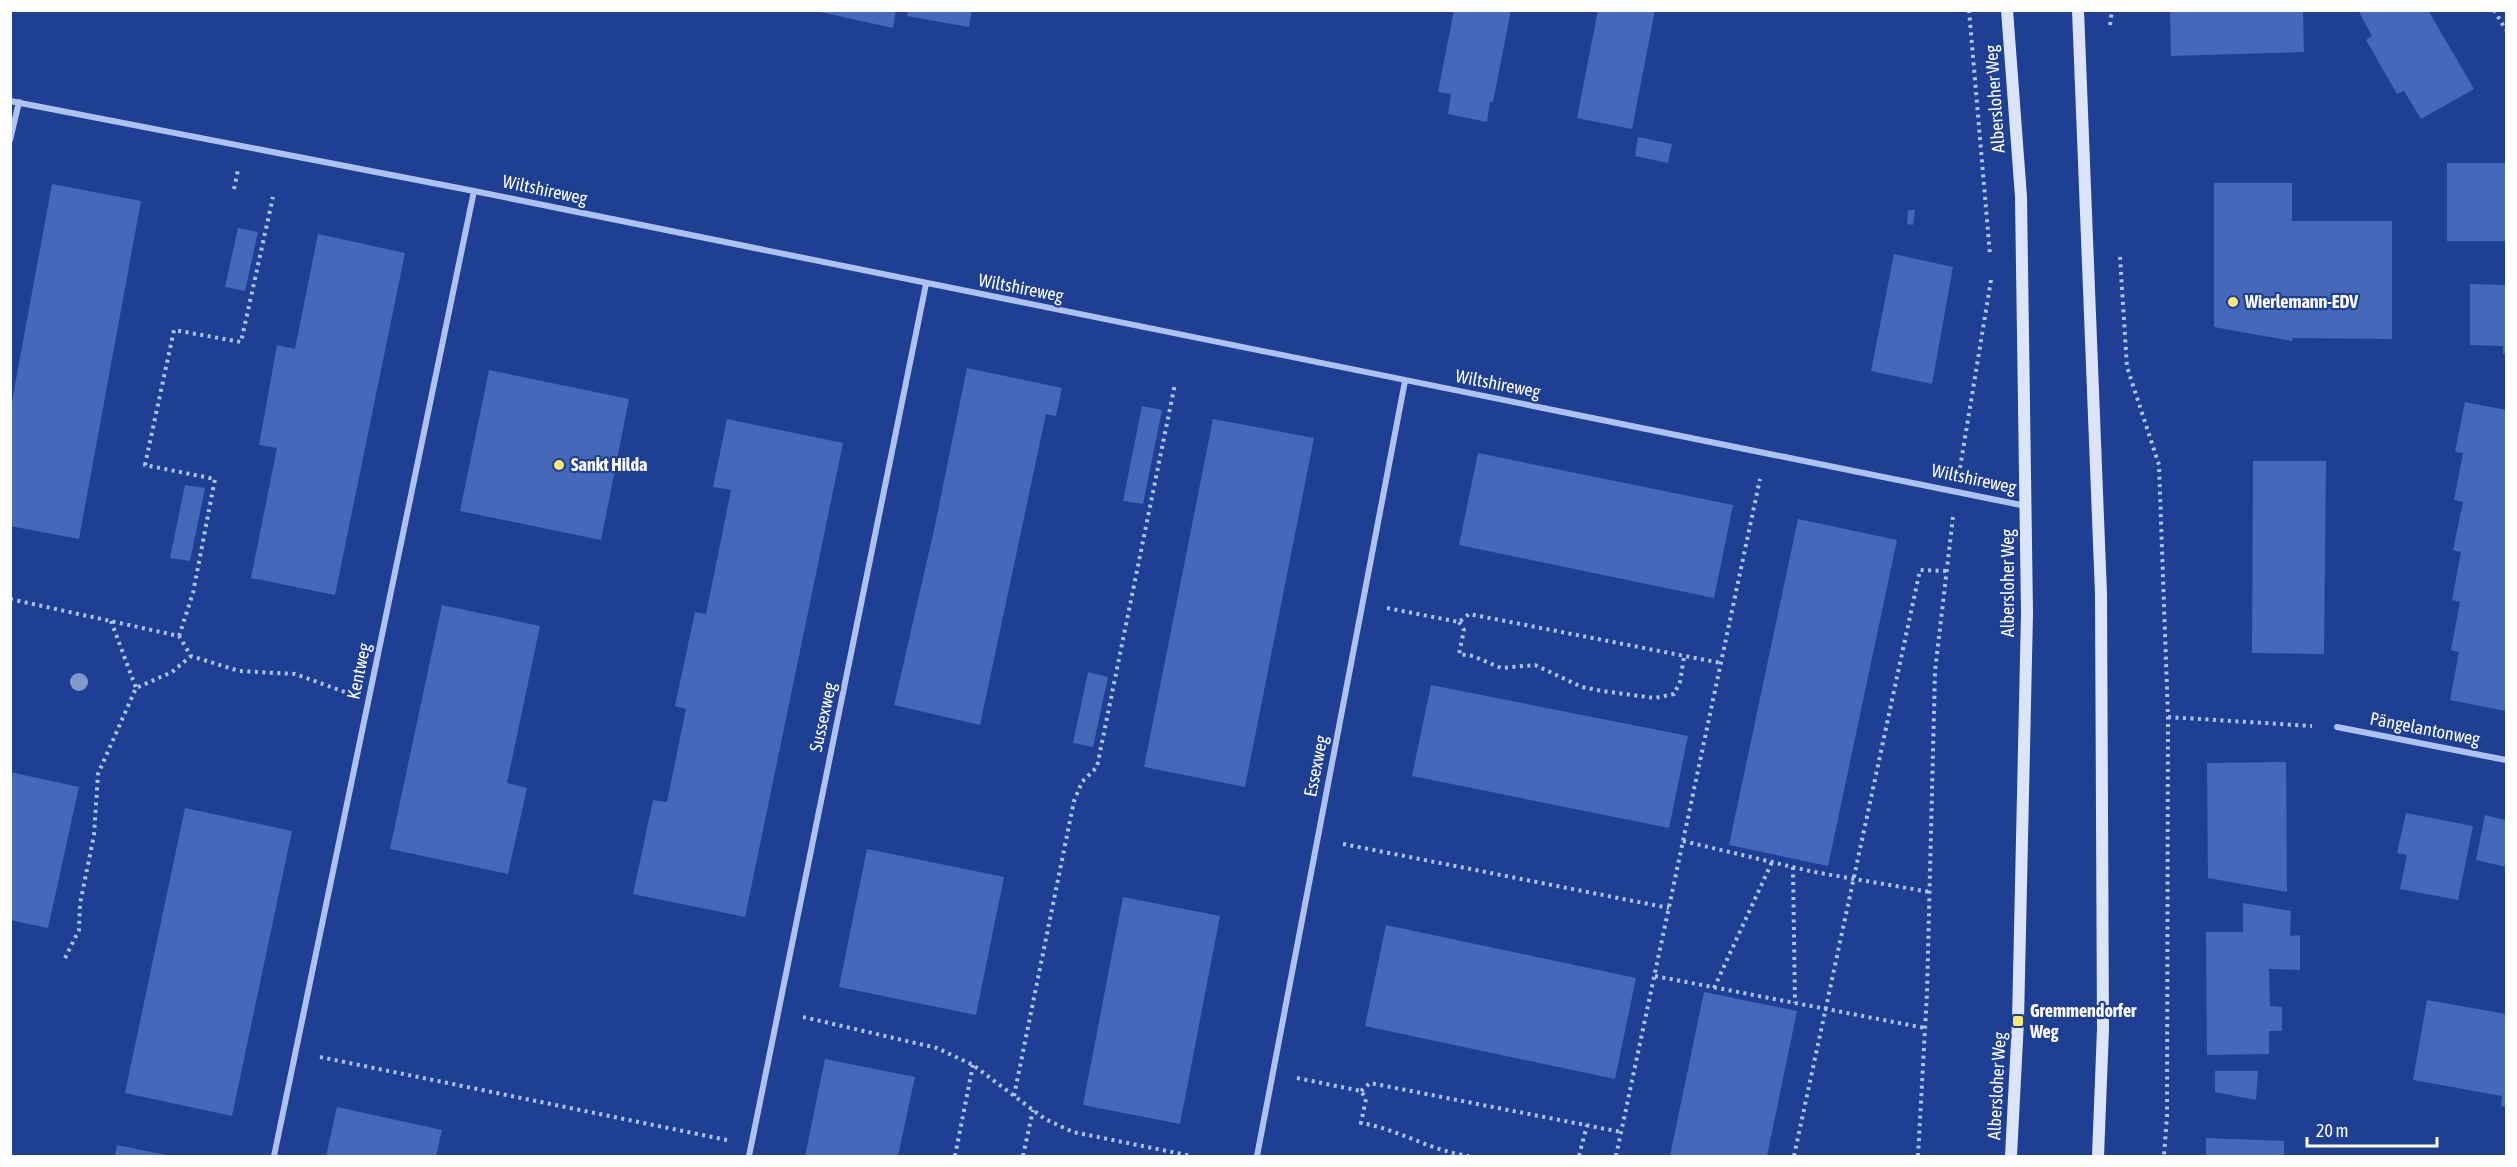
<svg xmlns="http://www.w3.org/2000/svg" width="2517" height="1167" font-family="'Asap Condensed',sans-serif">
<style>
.building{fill:#4668b9}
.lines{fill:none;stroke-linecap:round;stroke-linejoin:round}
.path{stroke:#afc2ee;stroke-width:4;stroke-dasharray:3 4.5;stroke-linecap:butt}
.street{stroke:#afc2ee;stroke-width:6}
.secondary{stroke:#dce4fa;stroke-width:12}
.tree{fill:#8398cc}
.poi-dot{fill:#fdea6e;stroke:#1e3f93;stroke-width:2}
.labels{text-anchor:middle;stroke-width:4.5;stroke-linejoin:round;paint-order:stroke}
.street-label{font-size:18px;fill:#fff;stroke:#1e3f93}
.poi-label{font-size:18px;font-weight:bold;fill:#fff;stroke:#1e3f93;text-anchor:start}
</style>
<rect width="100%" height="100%" fill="#1e3f93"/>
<path class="building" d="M811 10H896L893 28Z
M908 10H972L969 27 907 16Z
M1454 10H1511L1493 102H1490L1487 122 1448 114 1451 94 1438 92Z
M1598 10H1655L1632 129 1577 118Z
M2170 10H2303L2304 52 2171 56Z
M2358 10H2428L2474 89 2421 119 2404 91 2397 94 2366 40 2372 36Z
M1638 137 1672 144 1668 163 1635 156Z
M2447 163H2506V241H2447Z
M2214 183H2292V221H2392V339L2293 338 2292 341 2214 327Z
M52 184 141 201 79 539 10 526V412Z
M1908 210H1915L1913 225 1907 224Z
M238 228 258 232 245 291 225 287Z
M318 234 405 253 335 595 251 578 277 448 259 445 277 345 295 349Z
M1894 254 1953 267 1932 384 1871 371Z
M2470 284 2506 285V354H2503V346L2470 345Z
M967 368 1062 388 1056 416 1046 414 980 725 894 705 934 530Z
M489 370 629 399 601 540 460 511Z
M2465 402 2506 410V711L2450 700 2459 652 2451 650 2460 602 2452 600 2461 552 2453 550 2463 502 2454 500 2463 453 2455 452Z
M1142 406 1162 410 1143 504 1123 501Z
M727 419 843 443 745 917 633 894 653 800 667 802 686 709 675 706 695 612 706 614 731 490 713 487Z
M1213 419 1314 438 1245 787 1144 767Z
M1478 453 1733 505 1714 598 1459 545Z
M2253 461H2326L2324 654 2252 653Z
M185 485 205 488 190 561 170 558Z
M1798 519 1897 540 1828 866 1729 845Z
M442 605 540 626 507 783 527 788 508 874 390 849Z
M1088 672 1108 677 1093 747 1073 743Z
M1431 685 1688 736 1669 828 1412 776Z
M2286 762 2287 892 2208 878 2207 763Z
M10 772 79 787 48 928 10 920Z
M185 808 292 831 232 1116 125 1093Z
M2406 813 2473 826 2458 900 2400 889 2407 855 2397 853Z
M2485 815 2506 820V867L2476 860Z
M867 849 1004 877 976 1015 839 987Z
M1123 897 1220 916 1180 1124 1083 1105Z
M2243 903 2291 911 2290 936 2300 935V970L2269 969 2270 1006 2282 1007V1031H2269V1054L2207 1055 2206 932H2243Z
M1386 925 1636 978 1615 1079 1365 1026Z
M1704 992 1797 1011 1767 1156H1670Z
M2427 1000 2506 1014V1107L2501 1106 2502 1096 2413 1080Z
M825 1059 915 1077 898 1156H805Z
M2215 1071H2258L2256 1100 2215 1092Z
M337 1107 442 1130 436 1156H326Z
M2206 1138 2284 1141V1156H2206Z
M117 1145 166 1155V1156H115Z"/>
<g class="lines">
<path class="path" d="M1969 10 1990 255
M2494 10 2506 30
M2110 25 2112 10
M234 189 238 170
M2120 257 2127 367 2159 465 2168 717 2167 1116 2164 1156
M1960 468 1991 280
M10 599 179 636 191 656 239 671 295 674 345 692
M1387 608 1459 622 1469 614 1721 663
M111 621 136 688
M1459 622 1464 630 1459 654 1473 656 1501 668 1535 665 1582 687 1602 691 1655 698 1674 694 1680 682 1684 657
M179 636 193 593 215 479 145 465 174 330 241 342 273 197
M2168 717 2312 726
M1683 841 1814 872 1930 892
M1343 844 1669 908
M1793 867 1795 1003
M65 958 79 930 80 904 94 835 98 774 136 688 172 672 191 656
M1655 976 1925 1028
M1714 988 1772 862
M803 1017 937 1048 973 1065 1045 1119 1073 1132 1192 1156
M320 1057 727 1140
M1297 1078 1361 1091 1366 1099 1361 1123C1398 1129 1431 1151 1469 1156
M1361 1091 1370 1083 1621 1132
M1014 1096 1074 801 1082 782 1097 767 1175 384
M955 1156 973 1065
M1023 1156 1033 1110
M1579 1156 1587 1125
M1616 1156 1760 479
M1794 1156 1920 570 1947 571
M1918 1156 1927 993 1935 671 1953 517"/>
<path class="street" d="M10 101 474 191 2026 506
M10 140 19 102
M2337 727 2506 760
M274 1156 474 191
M749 1156 926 284
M1257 1156 1405 381"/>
<path class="secondary" d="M2007 10 2021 197 2027 613 2018 1021 2011 1156
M2078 10 2101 594 2103 1029 2098 1156"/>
</g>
<circle class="tree" cx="79" cy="682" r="9"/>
<g class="poi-dot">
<circle cx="2233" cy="302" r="6"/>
<circle cx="559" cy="465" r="6"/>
<rect x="2012" y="1015" width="12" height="12" rx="3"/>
</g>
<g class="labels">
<g class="street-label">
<text transform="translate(1995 99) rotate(-94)" y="6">Albersloher Weg</text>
<text transform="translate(545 190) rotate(12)" y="6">Wiltshireweg</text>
<text transform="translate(1021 288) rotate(11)" y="6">Wiltshireweg</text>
<text transform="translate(1498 384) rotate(11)" y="6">Wiltshireweg</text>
<text transform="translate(1974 479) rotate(12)" y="6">Wiltshireweg</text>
<text transform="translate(2008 583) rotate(-90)" y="6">Albersloher Weg</text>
<text transform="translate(359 671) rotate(-78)" y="6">Kentweg</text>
<text transform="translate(823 717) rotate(-78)" y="6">Sussexweg</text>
<text transform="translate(2425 729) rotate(11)" y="6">Pängelantonweg</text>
<text transform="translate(1316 766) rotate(-79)" y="6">Essexweg</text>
<text transform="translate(1997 1086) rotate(-87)" y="6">Albersloher Weg</text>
</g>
<g class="poi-label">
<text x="2245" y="308">Wierlemann-EDV</text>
<text x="571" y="471">Sankt Hilda</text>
<text x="2030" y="1017">Gremmendorfer<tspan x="2030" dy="21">Weg</tspan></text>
</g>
</g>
<rect width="2517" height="1167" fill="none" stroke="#ffffff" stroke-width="24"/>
<path d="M2307 1137v9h130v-9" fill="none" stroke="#ffffff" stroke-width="3"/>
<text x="2316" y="1137" font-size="18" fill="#ffffff" stroke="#1e3f93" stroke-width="4.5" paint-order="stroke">20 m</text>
</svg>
